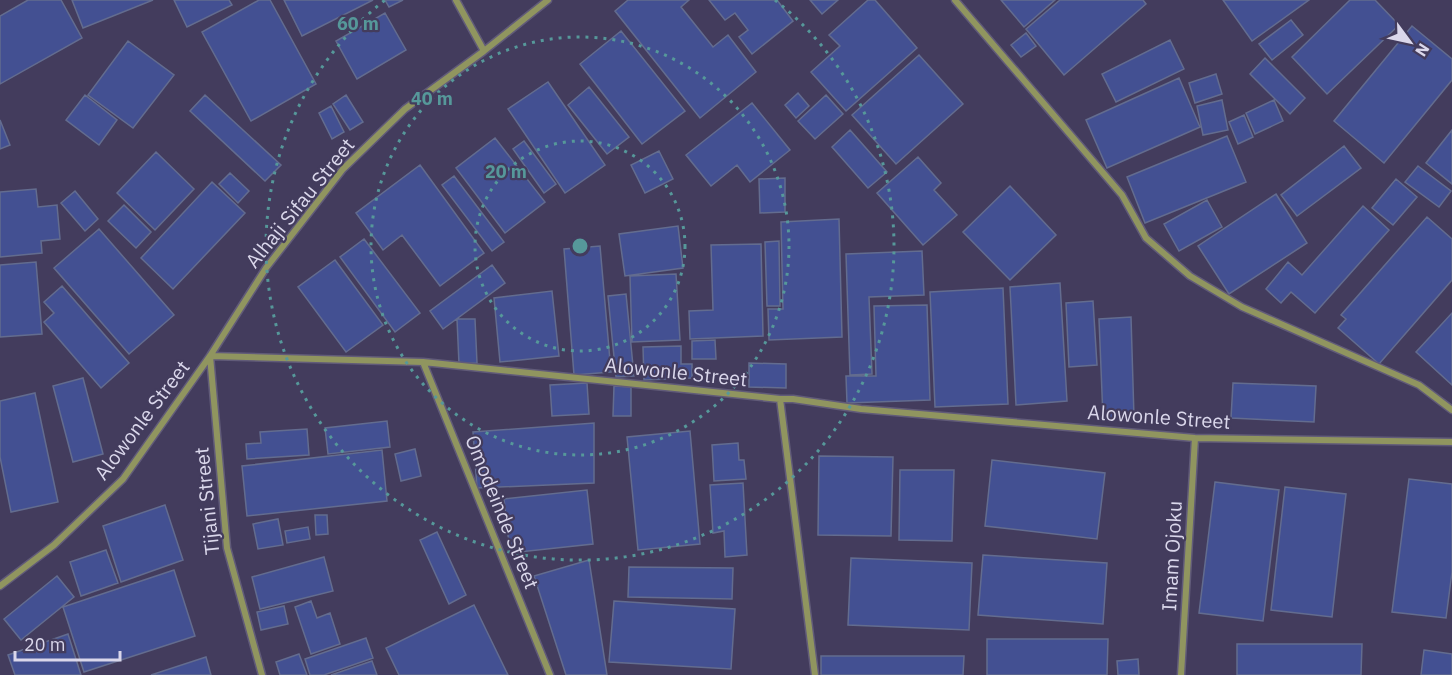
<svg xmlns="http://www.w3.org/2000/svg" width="1452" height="675" font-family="'IBM Plex Sans',sans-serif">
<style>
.building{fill:#435092;stroke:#636c8f;stroke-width:1.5}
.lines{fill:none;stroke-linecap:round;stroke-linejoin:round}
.street-casing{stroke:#615b79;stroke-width:9}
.street{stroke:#90955f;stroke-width:6}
.ring{fill:none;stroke:#56989a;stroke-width:3;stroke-dasharray:3 6}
.labels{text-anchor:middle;stroke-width:4.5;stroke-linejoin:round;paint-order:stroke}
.street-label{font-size:20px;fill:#dad7eb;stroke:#433c5d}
.centre{fill:#56989a;stroke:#433c5d;stroke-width:3}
.ring-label{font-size:18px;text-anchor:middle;font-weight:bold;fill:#56989a;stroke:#433c5d;stroke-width:4.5;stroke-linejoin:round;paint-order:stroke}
</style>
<rect width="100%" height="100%" fill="#433c5d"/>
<path class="building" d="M28 0H61L82 38 0 84V16Z
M72 0H153L83 28Z
M174 0H229L232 5 187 27Z
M259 0H270L316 84 251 121 202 32Z
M284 0H373L302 36Z
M385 0H403L389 7Z
M628 0H689L681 7 713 47 728 35 756 72 700 118 615 11Z
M709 0H777L793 21 752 54 739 37 748 30 735 13 725 20Z
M810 0H838L822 14Z
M868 0H875L917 48 846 111 811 72 840 46 829 35Z
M1001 0H1055L1024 27Z
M1060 0H1143L1146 4 1064 75 1026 29Z
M1223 0H1309L1252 41Z
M1350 0H1375L1399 25 1327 94 1292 57Z
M385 13 406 50 357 79 336 41Z
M1291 20 1303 35 1272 60 1259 44Z
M1412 26 1452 59V80L1384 163 1334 121Z
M621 31 685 111 642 144 580 64Z
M1026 33 1036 46 1021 57 1011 45Z
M1170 40 1184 69 1116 102 1102 74Z
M128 41 174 75 133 128 88 95Z
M919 55 963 104 896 164 852 115Z
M1265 58 1305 98 1290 114 1250 74Z
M1216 74 1222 94 1195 103 1189 83Z
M1179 78 1200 127 1107 168 1086 120Z
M548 82 605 165 565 193 508 109Z
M589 87 629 137 607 154 568 105Z
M798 93 809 106 796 118 785 105Z
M85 95 117 120 99 145 66 120Z
M205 95 281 165 265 181 190 111Z
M346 95 363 122 350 130 333 104Z
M826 95 843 114 815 139 798 121Z
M1222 100 1228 130 1203 135 1197 106Z
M1274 100 1283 121 1255 134 1246 113Z
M752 103 790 150 750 182 737 165 711 186 686 155Z
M331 106 344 132 332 139 319 113Z
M1244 115 1253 137 1238 144 1229 122Z
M0 120 10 145 0 149Z
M850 130 887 172 868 188 832 147Z
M1452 130V184L1426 163Z
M1227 136 1246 182 1145 223 1127 177Z
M495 138 545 202 505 233 456 168Z
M524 141 556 184 544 193 513 149Z
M1344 146 1361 168 1297 216 1281 195Z
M659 151 673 179 645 193 631 165Z
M156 152 194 189 155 230 117 193Z
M918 157 941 183 934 190 957 215 923 245 877 193Z
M420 165 484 253 440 286 402 235 383 250 356 213Z
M1418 166 1451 191 1439 207 1405 182Z
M230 173 249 191 238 203 219 184Z
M454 176 504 242 492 251 442 185Z
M785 178V212L760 213 759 179Z
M1396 179 1417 197 1393 225 1372 208Z
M212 182 245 213 173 289 141 258Z
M1010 186 1056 235 1010 280 963 232Z
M36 189 38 207 57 205 60 239 41 241 42 253 0 257V192Z
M75 191 98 219 85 231 61 203Z
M1276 194 1307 243 1229 294 1198 246Z
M1207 200 1222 227 1179 251 1164 224Z
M124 205 151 232 136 248 108 221Z
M1363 206 1389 230 1315 313 1291 292 1281 303 1266 289 1288 262 1302 275Z
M1427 217 1452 239V280L1379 364 1338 328 1346 319 1341 315Z
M839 219 842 337 769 340 768 309H783L781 222Z
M678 226 683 268 625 276 619 234Z
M99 229 174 315 129 354 54 268Z
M364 239 420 313 395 332 340 257Z
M779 241 780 306H767L765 242Z
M761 244 763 336 690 339 689 311 713 310 711 245Z
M600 246 611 372 574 375 564 249Z
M922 251 924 295 869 297 872 374 850 375 846 254Z
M335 260 383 325 346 352 298 287Z
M36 262 42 334 0 337V265Z
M492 265 505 283 443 329 430 311Z
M676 274 680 340 632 342 630 276Z
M1060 283 1067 401 1016 405 1010 287Z
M62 286 129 363 101 388 44 322 54 313 44 302Z
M1003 288 1008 404 935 407 930 292Z
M552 291 559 356 500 362 494 298Z
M626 294 634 376 616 377 608 296Z
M1093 301 1097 365 1069 367 1066 303Z
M927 305 930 400 847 403 846 376H876L874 306Z
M1452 313V385L1416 352Z
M1131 317 1134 417 1103 418 1099 319Z
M457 319H475L477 363 459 364Z
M715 340 716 359H692V341Z
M681 346V364H692V378L644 380 643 347Z
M749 363 786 364V388L749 387Z
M83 378 103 454 73 462 53 386Z
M587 383 589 414 552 416 550 385Z
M1233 383 1316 386 1314 422 1231 418Z
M614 386 631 387V416H613Z
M35 393 58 502 11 512 0 457V401Z
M387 421 390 447 328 454 325 428Z
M594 423V483L477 488 473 432Z
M307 429 309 455 247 459 246 444 261 443 260 432Z
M690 431 700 544 638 550 627 437Z
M738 443 739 460H744L746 479 714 481 712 445Z
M415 449 421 476 401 481 395 454Z
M382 450 387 501 247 516 242 466Z
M819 456 893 457 891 536 818 535Z
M992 460 1105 473 1097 539 985 526Z
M900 470H954L952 541 899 540Z
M1409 479 1452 484V572L1446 618 1392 612Z
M1215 482 1279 490 1263 621 1199 613Z
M743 483 747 555 725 557 724 531 713 533 710 485Z
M1285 487 1346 494 1332 617 1271 610Z
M587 490 593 544 510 553 504 499Z
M165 505 183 560 121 582 103 526Z
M315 515H327L328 534 316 535Z
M278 519 283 545 258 549 253 524Z
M308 527 310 539 287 543 285 531Z
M437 532 466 595 449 604 420 540Z
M106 550 118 583 81 596 70 562Z
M983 555 1107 563 1103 624 978 615Z
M324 557 333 591 260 609 252 577Z
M851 558 972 563 969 630 848 625Z
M589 560 607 675H566L534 576Z
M629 567 733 568 732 599 628 597Z
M174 570 195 636 84 672 63 607Z
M57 576 74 597 21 640 4 619Z
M311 601 317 618 330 613 340 644 311 654 295 607Z
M614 601 735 609 731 669 609 662Z
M474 605 508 675H399L386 648Z
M284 606 288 624 261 630 257 612Z
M68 634 81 675H15L8 655Z
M366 638 373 658 324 675H310L305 659Z
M987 639H1108L1107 675H987Z
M1237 644H1362L1361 675H1237Z
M1424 650 1452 654V675H1421Z
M299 654 307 675H280L276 662Z
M821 656H964L963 675H821Z
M206 657 211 675H151Z
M1138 659 1139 675H1118L1117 661Z
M372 661 377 675H331Z"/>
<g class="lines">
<g class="street-casing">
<path id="street" d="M456 0 484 51
M955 0 1122 195 1146 238 1190 276 1242 307 1419 385 1452 410
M210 356 423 362 780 399H793L861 409 1195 438 1452 442
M210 356 227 548 262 675
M423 362 550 675
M780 399 815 675
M0 586 54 545 123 479 210 356 266 268 343 169 405 109 484 51 548 0
M1181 675 1195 438"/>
</g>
<use href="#street" class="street"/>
</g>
<g class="ring">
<circle cx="580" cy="246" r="105"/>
<circle cx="580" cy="246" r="209"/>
<path d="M775 0A314 314 0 1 1 385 0"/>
</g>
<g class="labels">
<g class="street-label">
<text transform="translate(300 203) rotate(-51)" y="7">Alhaji Sifau Street</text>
<text transform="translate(676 372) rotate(6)" y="7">Alowonle Street</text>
<text transform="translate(1159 417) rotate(4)" y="7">Alowonle Street</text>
<text transform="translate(142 420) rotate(-53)" y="7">Alowonle Street</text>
<text transform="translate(207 501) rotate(-96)" y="7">Tijani Street</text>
<text transform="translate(502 512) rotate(68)" y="7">Omodeinde Street</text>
<text transform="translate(1172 556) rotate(-87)" y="7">Imam Ojoku</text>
</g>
</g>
<circle cx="580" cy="246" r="9" class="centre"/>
<g class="ring-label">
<text x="358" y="30">60 m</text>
<text x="432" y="105">40 m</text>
<text x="506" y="178">20 m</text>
</g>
<g transform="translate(1410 42) rotate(123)" stroke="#433c5d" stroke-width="4.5" paint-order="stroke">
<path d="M0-4.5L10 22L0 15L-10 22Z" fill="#dad7eb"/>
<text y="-9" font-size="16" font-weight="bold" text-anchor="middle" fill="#dad7eb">N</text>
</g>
<path d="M15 651v9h105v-9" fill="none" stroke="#dad7eb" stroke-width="3"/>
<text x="24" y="651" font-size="18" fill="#dad7eb" stroke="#433c5d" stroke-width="4.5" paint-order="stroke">20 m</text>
</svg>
